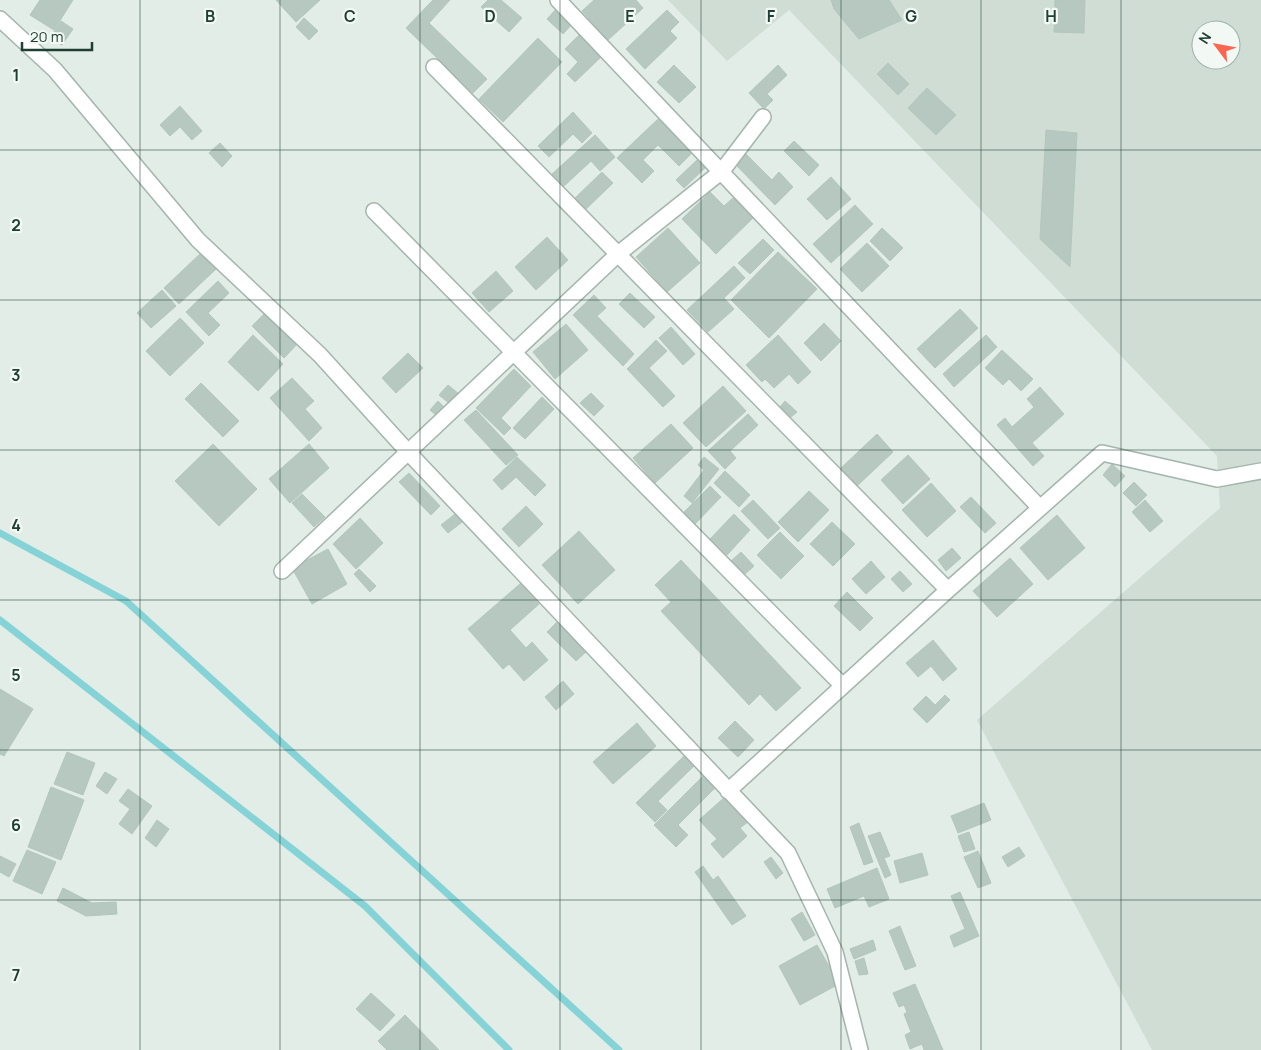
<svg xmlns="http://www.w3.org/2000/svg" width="1261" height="1050" font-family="Manrope,sans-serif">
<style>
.built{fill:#cfddd5;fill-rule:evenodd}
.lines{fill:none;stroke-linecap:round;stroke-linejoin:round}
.stream{stroke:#85d3d6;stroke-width:7}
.building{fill:#b6c8bf;stroke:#b3c7bc}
.minor-casing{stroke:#a3b5ad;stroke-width:18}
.minor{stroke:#fff;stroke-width:15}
.grid{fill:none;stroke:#203f33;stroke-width:1;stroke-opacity:0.55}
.grid-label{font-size:16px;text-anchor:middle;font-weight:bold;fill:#203f33;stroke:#f2f9f5;stroke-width:4.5;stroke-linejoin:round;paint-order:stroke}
</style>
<rect width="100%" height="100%" fill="#e1ede6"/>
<path class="built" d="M668 0H1261V1050H1152L977 720 1220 508 1217 456 789 10 727 61ZM1201 30H1231V60H1201Z"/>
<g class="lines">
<path class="stream" d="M0 533 126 601 619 1050
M0 620 365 906 509 1050"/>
</g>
<path class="building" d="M40 0H73L54 30 30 15Z
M276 0H320L296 22Z
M433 0H450L429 23 487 79 473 93 406 28Z
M488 0H501L522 18 509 32 481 7Z
M594 0H636L643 8 608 40 582 11Z
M831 0H889L902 20 859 39 834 9Z
M1055 0H1085L1084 33 1054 32Z
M558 7 574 22 563 34 547 19Z
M667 10 679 22 670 31 677 38 645 69 626 49Z
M304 18 318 31 309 40 296 27Z
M61 21 73 29 62 45 50 38Z
M580 34 602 56 575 82 567 74 578 62 565 49Z
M538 38 562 62 503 122 479 99Z
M888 63 909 84 898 95 877 74Z
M674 65 696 87 679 103 657 82Z
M778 65 787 75 767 94 773 100 764 109 749 93Z
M927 88 956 115 936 135 908 108Z
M180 106 202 131 192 140 180 127 170 136 160 125Z
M573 112 592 133 582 143 573 134 549 157 538 146Z
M658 119 692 153 679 166 658 145 643 160 654 171 642 183 617 158Z
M1046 130 1077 133 1070 267 1040 239Z
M595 135 615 157 600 171 591 161 563 187 552 174Z
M794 141 819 165 809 176 784 151Z
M220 143 232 156 222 167 209 153Z
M745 153 772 180 779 172 793 187 775 205 735 164Z
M698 159 706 167 684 188 676 180Z
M602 172 613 183 584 211 573 200Z
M831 177 851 199 827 220 807 199Z
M710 192 724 206 733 198 753 218 716 254 682 219Z
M855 205 873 224 831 263 813 244Z
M668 228 700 263 667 292 636 257Z
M882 228 903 248 890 261 870 241Z
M547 237 568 260 536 290 515 267Z
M763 239 774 250 750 274 738 263Z
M867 243 889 266 862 292 840 269Z
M778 252 817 289 769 338 731 300Z
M201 253 216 269 179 304 164 288Z
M734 266 745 278 724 298 734 309 708 332 687 310Z
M496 271 513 291 489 312 472 293Z
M218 281 229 293 208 313 220 325 209 336 186 312Z
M162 290 176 306 151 328 137 313Z
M630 293 655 317 644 328 619 304Z
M594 295 606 308 597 316 634 354 623 366 573 315Z
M960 309 978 328 935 368 917 349Z
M267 311 299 342 284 358 252 326Z
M180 318 204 343 170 376 146 351Z
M824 323 841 341 821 361 804 343Z
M566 324 588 350 555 379 533 352Z
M671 327 695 354 683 365 659 338Z
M253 335 283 364 258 391 228 362Z
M778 335 811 372 798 384 789 374 774 388 765 379 762 382 746 365Z
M986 335 997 347 954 387 943 374Z
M656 340 667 351 649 368 675 396 663 407 627 369Z
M1002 350 1033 379 1021 391 1009 379 1003 385 985 368Z
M408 353 423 368 396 393 382 378Z
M514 369 531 386 501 418 511 428 504 435 476 408Z
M292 378 314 401 305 409 322 428 309 441 270 398Z
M201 383 239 421 223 437 185 399Z
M448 385 459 394 450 404 439 395Z
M723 386 746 411 706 447 683 423Z
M1040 387 1064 414 1032 443 1044 456 1033 466 997 425 1005 418 1012 427 1034 407 1027 399Z
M591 393 604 406 594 416 580 403Z
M542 397 554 409 525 439 513 428Z
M438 401 444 407 437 416 430 410Z
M785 401 797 412 791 417 780 407Z
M476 410 518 455 506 465 464 420Z
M748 414 758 425 730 451 736 458 725 469 708 451Z
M671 424 693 448 655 483 633 458Z
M877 434 893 452 857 486 840 469Z
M213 444 257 489 219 526 175 481Z
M309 444 329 468 290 503 269 479Z
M908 455 930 479 903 504 881 480Z
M517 457 546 485 535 496 516 477 502 490 493 480Z
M704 457 719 469 692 503 684 496 704 470 698 465Z
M1112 464 1125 476 1115 487 1103 475Z
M725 471 750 495 739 507 714 483Z
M409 473 440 506 431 515 399 482Z
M1134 482 1147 495 1136 506 1123 493Z
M931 483 956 511 927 537 902 510Z
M710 486 721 497 694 525 683 513Z
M809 491 829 510 798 542 778 522Z
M302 494 325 517 314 527 292 503Z
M971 497 996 523 985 533 960 507Z
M753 500 780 528 768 539 741 511Z
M1145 500 1163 521 1150 532 1132 512Z
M526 506 543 524 519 547 502 529Z
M455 514 462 522 448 533 441 525Z
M734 514 750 530 727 555 710 539Z
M1057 515 1085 548 1048 580 1020 548Z
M360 518 383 543 356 569 333 544Z
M832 522 855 544 833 566 810 544Z
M579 531 615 570 578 604 542 565Z
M780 532 804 556 781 579 757 555Z
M952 548 961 558 946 571 938 560Z
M328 549 347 584 312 604 292 568Z
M741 552 754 566 744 575 731 561Z
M1010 558 1033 584 997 617 973 591Z
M681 560 801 688 776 711 760 694 749 705 661 611 671 602 655 585Z
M871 561 885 577 866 594 852 579Z
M359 569 376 586 370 592 354 574Z
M900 571 912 584 903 592 891 579Z
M521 583 539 604 510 630 526 648 532 642 548 660 524 681 509 664 503 669 468 629Z
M847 592 873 618 860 631 834 606Z
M558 621 587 651 576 661 547 632Z
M933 640 957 669 943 681 931 666 918 677 906 663Z
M563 681 574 694 556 710 545 697Z
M0 689 33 709 4 756 0 754Z
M945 695 950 700 927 723 913 709 926 696 935 705Z
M735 721 754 740 738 757 718 738Z
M637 723 656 746 613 784 593 762Z
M67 752 95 763 83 795 54 784Z
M685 755 695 765 658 801 667 810 655 822 636 803Z
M105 772 117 779 107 794 96 786Z
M705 774 717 786 678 825 688 835 676 847 654 825Z
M51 787 84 800 61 860 28 847Z
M128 789 152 806 132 834 119 824 130 809 119 801Z
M726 796 749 821 740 828 747 836 723 858 711 844 717 839 699 820Z
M984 803 991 820 958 833 951 816Z
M157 820 169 829 156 847 145 838Z
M859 823 873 862 864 865 850 827Z
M880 832 890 856 884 858 891 875 885 878 868 836Z
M969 832 975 849 964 852 958 836Z
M1019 847 1025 856 1008 867 1002 857Z
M27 850 56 862 42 894 13 881Z
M978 851 991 883 978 888 964 857Z
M922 853 928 875 900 883 894 861Z
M0 856 16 864 9 877 0 872Z
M771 857 783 873 776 879 764 862Z
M703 866 713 880 718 876 746 916 732 925 695 872Z
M877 868 889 899 869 907 864 896 835 908 827 889Z
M63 888 92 903 116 902 117 914 86 916 57 901Z
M960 892 979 936 954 947 950 936 965 929 951 896Z
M802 912 815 935 804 941 791 919Z
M900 926 916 966 905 970 889 931Z
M873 940 876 950 854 959 850 949Z
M817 945 839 984 800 1005 779 966Z
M864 958 868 974 859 975 855 961Z
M915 984 943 1050H924L922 1044 910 1049 905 1035 911 1032 904 1014 907 1012 904 1005 899 1007 893 993Z
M371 993 395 1015 380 1031 356 1009Z
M405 1015 439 1050H387L378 1041Z"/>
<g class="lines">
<g class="minor-casing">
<path id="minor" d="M558 0 1040 508
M0 19 55 70 198 240 320 355 408 452 788 853 835 952 860 1050
M434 67 948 590
M374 211 843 686
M282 571 618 254 722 171 763 117
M728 791 948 590 1102 453 1217 479 1261 471"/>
</g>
<use href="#minor" class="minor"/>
</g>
<path class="grid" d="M140 0V1050M280 0V1050M420 0V1050M560 0V1050M701 0V1050M841 0V1050M981 0V1050M1121 0V1050M0 150H1261M0 300H1261M0 450H1261M0 600H1261M0 750H1261M0 900H1261"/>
<g class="grid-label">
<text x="210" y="22">B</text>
<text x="350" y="22">C</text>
<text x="490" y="22">D</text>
<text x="630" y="22">E</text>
<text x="771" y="22">F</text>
<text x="911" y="22">G</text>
<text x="1051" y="22">H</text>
<text x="16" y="81">1</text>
<text x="16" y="231">2</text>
<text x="16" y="381">3</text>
<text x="16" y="531">4</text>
<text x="16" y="681">5</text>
<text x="16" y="831">6</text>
<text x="16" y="981">7</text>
</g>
<g transform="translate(1216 45) rotate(302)"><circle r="24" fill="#f2f9f5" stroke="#9eafa7"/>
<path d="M0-4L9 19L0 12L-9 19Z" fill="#fc6650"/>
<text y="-8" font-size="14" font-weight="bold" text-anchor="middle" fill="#203f33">N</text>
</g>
<path d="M22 42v8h70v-8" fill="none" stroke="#203f33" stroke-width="2.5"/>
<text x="30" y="42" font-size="15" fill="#203f33" stroke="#f2f9f5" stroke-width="4" paint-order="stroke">20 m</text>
</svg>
